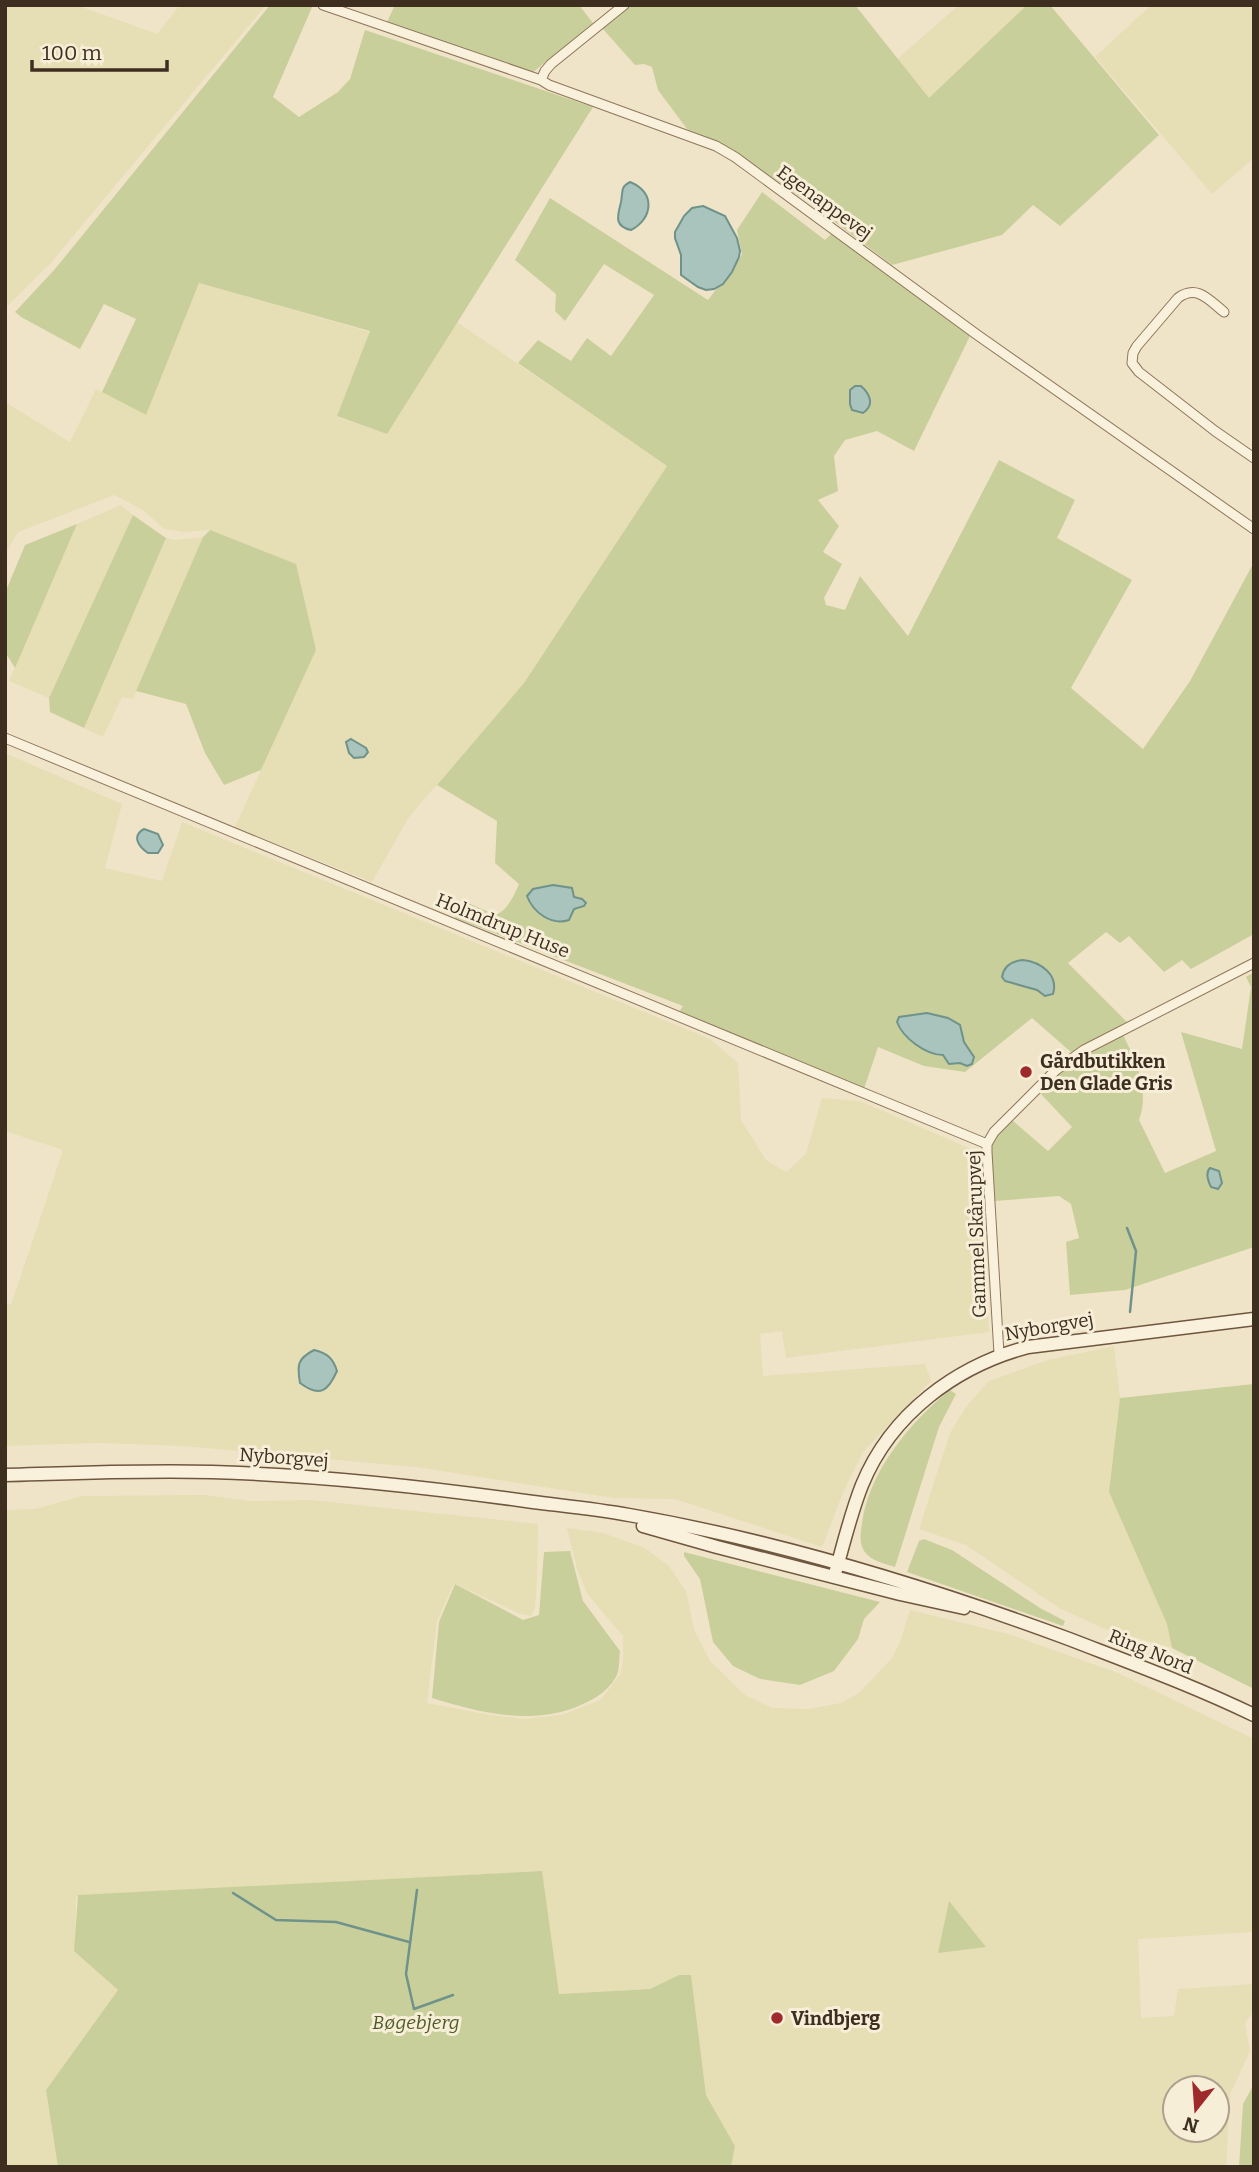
<svg xmlns="http://www.w3.org/2000/svg" width="1259" height="2172" font-family="Bitter,serif">
<style>
.farmland{fill:#e6deb5;fill-rule:evenodd}
.green{fill:#c9cf9b}
.water{fill:#a9c4bc;stroke:#6f938a;stroke-width:2}
.lines{fill:none;stroke-linecap:round;stroke-linejoin:round}
.stream{stroke:#6f938a;stroke-width:2.5}
.street-casing{stroke:#8d765c;stroke-width:11}
.secondary-casing{stroke:#6f573f;stroke-width:15}
.street{stroke:#faf1dc;stroke-width:9}
.secondary{stroke:#faf1dc;stroke-width:12}
.poi-dot{fill:#9e2a2b;stroke:#f7eed8;stroke-width:2.5}
.labels{text-anchor:middle;stroke-width:6;stroke-linejoin:round;paint-order:stroke}
.street-label{font-size:19px;fill:#3d2e20;stroke:#f7eed8}
.poi-label{font-size:19px;font-weight:bold;fill:#3d2e20;stroke:#f7eed8;text-anchor:start}
.park-label{font-size:19px;font-style:italic;fill:#4d5a26;stroke:#f7eed8}
</style>
<rect width="100%" height="100%" fill="#f0e4c8"/>
<path class="farmland" d="M5 5H76L157 34 180 5H266L49 265 5 308Z
M959 5H1027L929 99 897 59Z
M1151 5H1254V158L1212 194 1095 57Z
M199 283 370 332 337 417 387 434 457 322 667 466 524 683 409 817 372 882 235 827 316 650 210 530 185 532 164 529 143 510 114 495 18 532 5 554V402L70 442 96 389 146 415Z
M121 505 133 515 49 698 9 681 77 524Z
M203 537 133 699 122 697 103 737 84 728 166 538 175 540Z
M5 753 122 804 105 868 162 881 182 822 710 1039 738 1063 741 1120 766 1160 786 1172 806 1154 822 1098 860 1101 978 1152 989 1332 786 1358 782 1331 760 1334 763 1376 925 1364 931 1381 863 1452 843 1493 822 1547 675 1499 614 1498 416 1467 183 1446 99 1443 5 1446V1303L11 1305 63 1150 5 1131Z
M1114 1346 1120 1398 1109 1492 1167 1624 1172 1648 1105 1629 1059 1608 966 1545 919 1529 950 1433 966 1407 989 1381 1048 1360Z
M205 1495 250 1501 310 1500 538 1524 537 1580 535 1608 531 1616 520 1614 454 1583 437 1621 427 1703 490 1715 524 1719 561 1715 600 1700 620 1675 623 1661V1636L588 1595 577 1569 567 1528 603 1533 645 1548 669 1566 686 1591 694 1629 710 1661 745 1695 772 1708 809 1709 841 1703 859 1693 892 1658 900 1642 910 1610 1008 1634 1118 1673 1254 1739V1932L1138 1939 1141 2018 1174 2016 1178 1989 1254 1984V2011L1245 2023 1250 2051 1230 2094 1226 2167H731L735 2146 706 2095 691 1975H679L650 1989 558 1994 541 1871 76 1897 75 1951 118 1990 46 2090 58 2167H5V1510L35 1509 82 1496ZM1175 2088H1217V2130H1175Z"/>
<path class="green" d="M270 5H313L273 97 299 117 338 92 350 79 365 30 593 107 387 434 337 416 370 331 199 283 146 415 102 392 136 319 104 304 80 349 21 317 15 312 55 269Z
M395 5H579L593 23 532 73 387 22Z
M630 5H855L929 98 1027 5H1050L1159 135 1060 226 1033 205 1002 235 892 265 815 207 728 147 687 129 658 90 652 67 644 64 635 65 602 28Z
M762 192 825 240 832 233 970 336 914 451 877 431 845 440 834 456 838 491 818 500 839 526 823 552 842 564 824 598 826 605 845 610 860 576 908 636 999 460 1075 500 1057 538 1132 580 1071 688 1143 749 1190 681 1254 562V934L1191 969 1182 960 1164 972 1129 936 1120 943 1106 932 1068 963 1127 1022 1072 1053 1032 1018 965 1072 924 1066 878 1047 864 1089 679 1012 683 1006 455 918 464 901 495 915C508 910 513 897 519 884L495 863 497 821 437 785 524 683 667 466 518 363 538 340 571 361 587 338 611 356 654 295 604 264 565 321 555 311 556 294 515 260 550 198 708 300 742 255 737 230Z
M133 515 166 538 84 728 50 712 49 698Z
M77 524 15 668 5 652V593L25 545Z
M210 530 296 564 316 650 261 770 224 785 205 753 186 704 136 691 203 537Z
M1254 972V1247L1125 1290 1070 1295 1066 1242 1079 1238 1071 1204 1059 1196 995 1201 989 1149 996 1136 1012 1120 1048 1151 1072 1127 1041 1094C1062 1066 1092 1051 1123 1035 1136 1060 1150 1092 1139 1120L1165 1173 1216 1151 1181 1032 1242 1049 1251 987 1246 977Z
M1254 1384V1689L1172 1648 1167 1624 1109 1492 1120 1398Z
M950 1390 956 1394 939 1427 895 1567C884 1563 869 1561 863 1549 859 1541 861 1531 862 1523 869 1471 911 1421 950 1390Z
M924 1539 952 1550 1040 1608 1065 1621 1063 1626 907 1572 919 1541Z
M570 1551 583 1601 620 1651C619 1658 620 1670 616 1677 606 1694 591 1701 574 1708 526 1725 478 1712 432 1698L439 1622 455 1584 523 1620 539 1615 544 1552Z
M684 1552 880 1602 864 1619 858 1639 834 1671 800 1685 760 1679 733 1666 713 1642 700 1579 684 1556Z
M542 1871 559 1994 650 1989 679 1975H691L706 2095 735 2146 731 2167H58L46 2090 118 1990 74 1951 78 1895Z
M949 1901 986 1947 938 1953Z
M1254 2084V2167H1239L1243 2104Z"/>
<path class="water" d="M630 182C656 192 653 219 631 230 613 226 618 215 621 202 623 192 620 187 630 182Z
M703 206 725 216 737 238 740 251 739 257 732 272 723 284 714 289 706 290 698 287 681 275V255L675 238V232L684 216 692 208Z
M855 386H861C870 394 875 405 863 413L852 410 850 404V390Z
M351 739 366 748 368 752 364 757 354 758 349 753 346 742Z
M144 829 158 834 163 845 158 853H148C139 847 131 836 144 829Z
M553 885 572 888 574 897 582 899 586 903 584 906 574 909 569 920C551 926 533 912 527 896L533 889Z
M1023 960C1040 962 1059 974 1053 994L1045 996 1037 990 1005 981 1002 977C1004 965 1012 961 1023 960Z
M927 1013 948 1018 960 1025 964 1042 974 1057 972 1064 967 1066 960 1063 949 1064 943 1055C926 1055 903 1038 897 1022L899 1017Z
M1210 1168 1219 1171 1222 1183 1218 1189 1211 1187C1208 1181 1205 1173 1210 1168Z
M314 1350C327 1353 333 1358 337 1371 328 1391 320 1398 300 1383 297 1365 297 1359 314 1350Z"/>
<g class="lines">
<path class="stream" d="M1127 1228 1136 1251 1130 1312
M417 1890 406 1974 414 2009 453 1995
M233 1893 276 1920 336 1922 409 1942"/>
<g class="street-casing">
<path id="street" d="M323 5 541 80 549 85 716 146 735 157 976 334 1254 529
M541 80 545 71 551 64 624 5
M1224 312C1209 300 1197 284 1178 298L1137 346 1133 353 1132 363 1139 372 1215 431 1254 458
M5 738 987 1144
M999 1354 987 1152V1144L994 1132 1056 1070 1084 1050 1254 963"/>
</g>
<g class="secondary-casing">
<path id="secondary" d="M5 1475C74 1473 143 1470 212 1472 319 1475 427 1487 533 1502 565 1506 597 1509 629 1515 779 1541 926 1586 1069 1639 1131 1663 1194 1686 1254 1715
M643 1526 717 1547 900 1594 964 1608
M834 1577C843 1547 850 1515 862 1485 891 1414 956 1366 1028 1347L1254 1319"/>
</g>
<use href="#street" class="street"/>
<use href="#secondary" class="secondary"/>
</g>
<g class="poi-dot">
<circle cx="1026" cy="1072" r="7"/>
<circle cx="777" cy="2018" r="7"/>
</g>
<g class="labels">
<g class="street-label">
<text transform="translate(825 202) rotate(36)" y="7">Egenappevej</text>
<text transform="translate(503 925) rotate(22)" y="7">Holmdrup Huse</text>
<text transform="translate(976 1234) rotate(-92)" y="7">Gammel Skårupvej</text>
<text transform="translate(1049 1326) rotate(-10)" y="7">Nyborgvej</text>
<text transform="translate(284 1457) rotate(4)" y="7">Nyborgvej</text>
<text transform="translate(1151 1651) rotate(22)" y="7">Ring Nord</text>
</g>
<g class="poi-label">
<text x="1040" y="1068">Gårdbutikken<tspan x="1040" dy="22">Den Glade Gris</tspan></text>
<text x="791" y="2025">Vindbjerg</text>
</g>
<g class="park-label">
<text x="416" y="2029">Bøgebjerg</text>
</g>
</g>
<rect width="1259" height="2172" fill="none" stroke="#3d2e20" stroke-width="14"/>
<g transform="translate(1196 2109) rotate(197)"><circle r="33" fill="#f7eed8" stroke="#ada18e" stroke-width="2"/>
<path d="M0-5L12 26L0 18L-12 26Z" fill="#9e2a2b"/>
<text y="-10" font-size="19" font-weight="bold" text-anchor="middle" fill="#3d2e20">N</text>
</g>
<path d="M32 60v10h135v-10" fill="none" stroke="#3d2e20" stroke-width="3.5"/>
<text x="42" y="60" font-size="21" fill="#3d2e20" stroke="#f7eed8" stroke-width="5" paint-order="stroke">100 m</text>
</svg>
